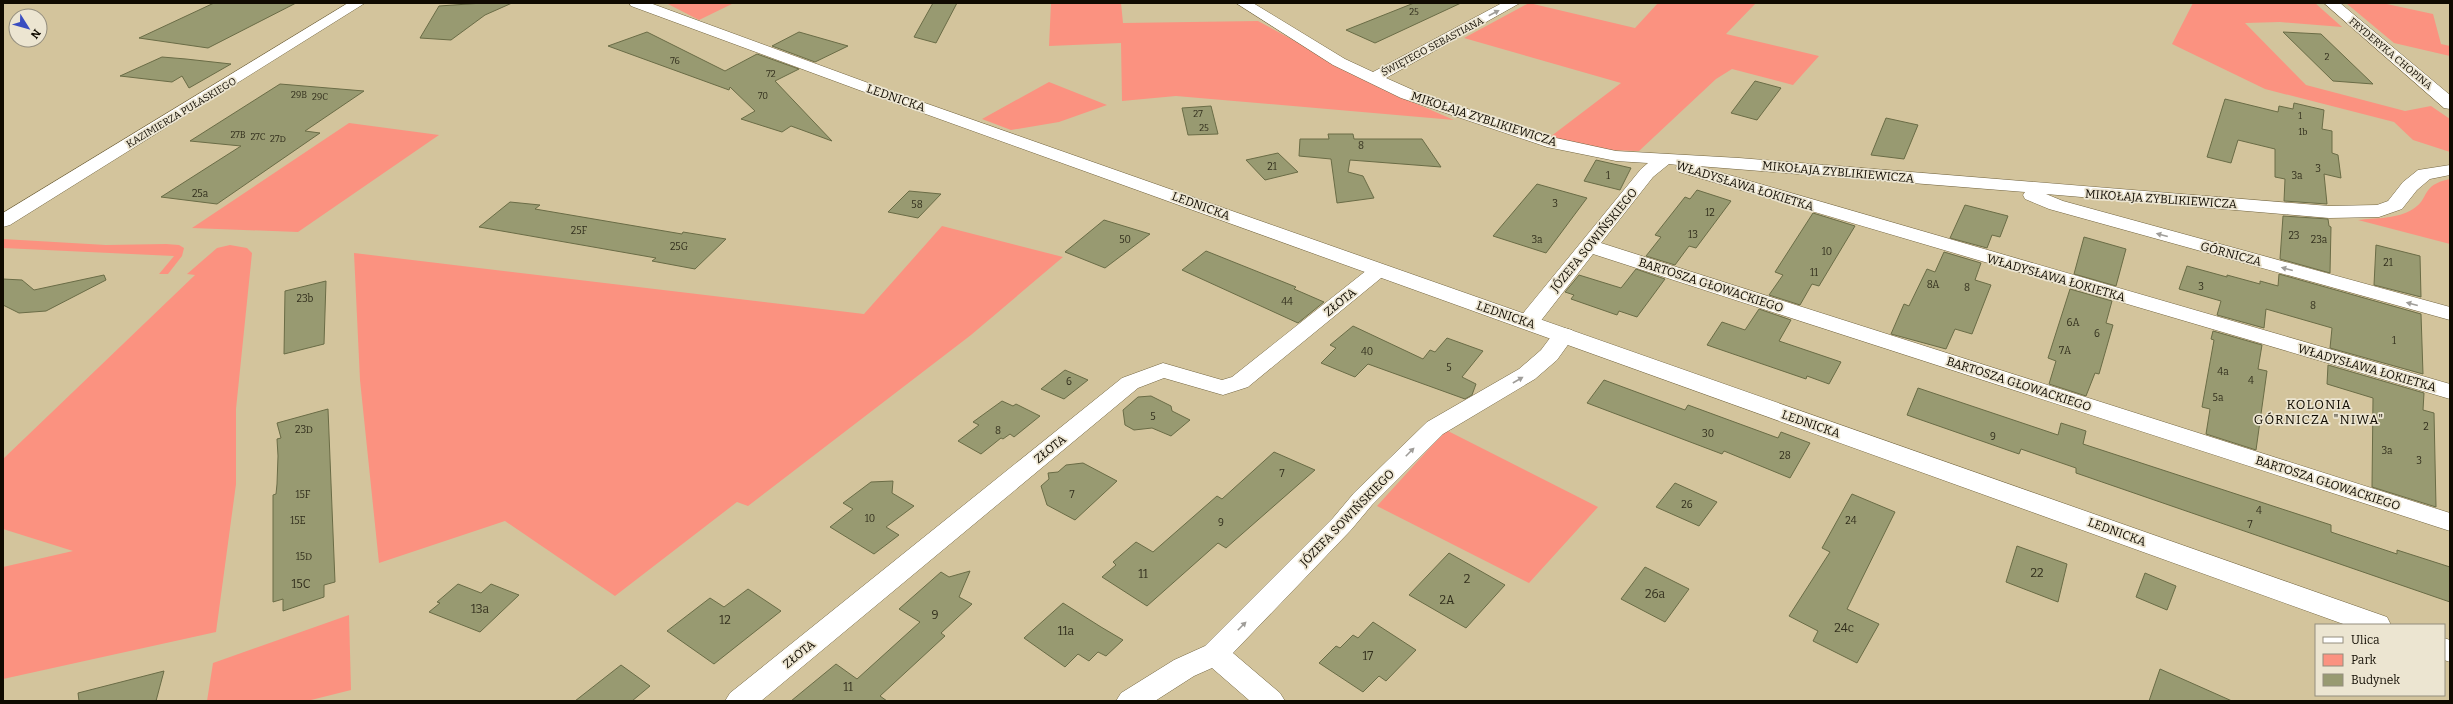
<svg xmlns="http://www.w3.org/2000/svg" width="2453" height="704" font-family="Bitter,serif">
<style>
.green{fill:#fb9280}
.building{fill:#989a71;stroke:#6a6c46}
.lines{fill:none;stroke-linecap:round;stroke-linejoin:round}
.minor-casing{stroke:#72643f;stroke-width:1}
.major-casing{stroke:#72643f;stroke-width:1}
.minor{fill:#fff;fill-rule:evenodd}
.major{fill:#fff;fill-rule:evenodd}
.oneway{fill:#9f9d99}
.labels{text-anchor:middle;stroke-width:3.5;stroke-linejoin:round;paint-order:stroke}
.far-number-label{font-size:9px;fill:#322f1d}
.far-street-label{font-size:10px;fill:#100b01;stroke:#ece5d1}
.number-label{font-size:10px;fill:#322f1d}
.street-label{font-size:12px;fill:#100b01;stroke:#ece5d1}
.near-number-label{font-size:12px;fill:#322f1d}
.neighbourhood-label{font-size:13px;letter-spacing:1px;fill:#100b01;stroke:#ece5d1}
</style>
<rect width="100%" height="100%" fill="#d3c49c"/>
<path class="green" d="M666 3H734L699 20Z
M1051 3H1121L1123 23 1258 21 1387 91 1454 120 1176 96 1122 101 1121 43 1049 46Z
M1529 3 1635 28 1658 3H1756L1726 34 1819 56 1793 85 1732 69 1716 79 1639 151 1604 150 1550 137 1621 83 1464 38Z
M2193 3H2315L2342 27 2280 22 2245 23 2306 85 2405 111 2431 106 2450 119V152L2413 140 2394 122 2265 89 2172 44Z
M2346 3H2382L2433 14 2441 44 2450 46V56L2394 43Z
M1049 82 1107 105 1059 122 1011 130 982 119Z
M349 123 439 135 298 232 192 228Z
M2450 179V244L2358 220C2375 218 2398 219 2413 209 2430 199 2420 185 2450 179Z
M942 226 1063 257 971 335 748 506 737 502 615 596 505 521 379 563 360 380 354 253 864 314Z
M3 239 106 245 166 244 179 245 184 248 182 256 168 274H159L174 256 3 248Z
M230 245 247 248 252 253 236 409V484L216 632 3 679V567L73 551 3 529V459L195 275 187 274 217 248Z
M1446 430 1598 507 1529 583 1377 506Z
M349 615 351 690 307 701H207L213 663Z"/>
<path class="building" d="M214 3H296L208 48 139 38Z
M483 3H512L485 15 451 40 420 38 439 6Z
M933 3H957L936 43 914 37Z
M1414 3H1461L1375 43 1346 30Z
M647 32 725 71 757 54 799 69 775 81 832 141 791 126 782 132 741 119 755 111 730 87 729 90 608 46Z
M799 32 848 46 815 62 772 46Z
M2283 32 2321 34 2373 84 2333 81Z
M162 57 186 59 231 64 189 88 182 76 172 82 120 76Z
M1755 81 1781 88 1757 120 1731 113Z
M280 84 364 91 305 131 320 133 217 204 161 197 241 146 190 141Z
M2225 99 2278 112 2279 106 2293 109 2294 103 2324 110 2322 129 2332 131V153L2338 155 2341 178 2324 174 2327 204 2284 201 2285 179 2275 177V149L2238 140 2231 163 2207 157Z
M1211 106 1218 134 1188 135 1182 108Z
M1886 118 1918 125 1904 159 1871 155Z
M1328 134H1353L1354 139H1422L1441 167 1350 160 1348 172 1363 176 1374 198 1337 203 1331 159 1299 156 1300 139H1329Z
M1278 153 1298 172 1265 180 1246 160Z
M1596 160 1631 168 1620 190 1584 181Z
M1537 184 1587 198 1546 253 1493 236Z
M1697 190 1731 201 1696 248 1689 246 1675 265 1646 256 1661 237 1655 235 1685 197 1690 199Z
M909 191 941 194 918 218 888 212Z
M510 202 540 205 535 209 682 234 683 232 726 239 695 269 652 261 656 258 479 227Z
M1965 205 2008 216 2000 237 1992 235 1987 248 1950 238Z
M1813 213 1855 226 1819 286 1812 284 1800 305 1769 295 1783 275 1775 272Z
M2283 216 2328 219 2329 226 2331 227 2330 273 2280 259Z
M1104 220 1150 234 1105 268 1065 252Z
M2084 237 2126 249 2116 286 2074 274Z
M2376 245 2420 256 2421 297 2374 285Z
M1206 251 1296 287 1294 289 1324 302 1298 323 1182 270Z
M1944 252 1981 263 1975 280 1991 285 1972 334 1955 329 1946 349 1891 334 1904 304 1909 306 1927 269 1935 272Z
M2187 266 2227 277V275L2260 284V281L2278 286 2279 274 2421 314 2423 374 2330 348 2332 328 2266 309 2264 328 2217 315 2221 301 2179 289Z
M1636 269 1665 279 1637 317 1619 311 1617 315 1571 299 1574 295 1565 292 1579 275 1621 288Z
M104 275 106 280 46 311 19 313 3 305V279L22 280 34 290Z
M326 281 324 344 284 354 285 291Z
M2070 289 2112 301 2106 323 2113 325 2099 374 2095 373 2086 396 2049 384 2056 361 2048 358Z
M1759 309 1791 320 1779 341 1841 362 1829 384 1807 376 1806 379 1707 345 1722 322 1745 330Z
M1353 326 1423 359 1430 350 1435 352 1447 338 1483 351 1462 377 1476 384 1472 395 1465 399 1368 364 1355 377 1321 363 1336 348 1330 345Z
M2213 331 2262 345 2258 369 2267 371 2256 450 2206 434 2210 409 2202 407 2214 340 2211 339Z
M2328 365 2424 393 2423 410 2434 413 2436 507 2372 487 2373 398 2327 384Z
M1065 370 1088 380 1064 399 1041 389Z
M1604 380 1685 410 1688 405 1778 438 1781 432 1810 443 1790 478 1724 451 1722 454 1587 403Z
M1918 388 2058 435 2061 423 2086 431 2083 444 2331 525V532L2397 554V550L2450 567V602L2076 473V468L2021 449 2019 454 1907 415Z
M1151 396 1171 406 1172 411 1190 420 1171 436 1152 428 1134 430 1125 425 1123 410 1138 397Z
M1002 401 1013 406 1016 404 1040 416 1014 437 1010 434 1003 439 1001 438 981 454 958 441 979 425 973 422Z
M328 409 335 582 324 585V597L283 611V599L273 602V495L276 494 277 484 278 456 277 439 281 438 277 423Z
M1274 452 1315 470 1226 548 1218 543 1147 606 1102 577 1116 565 1113 562 1136 542 1153 552 1217 496 1222 499Z
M1083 463 1117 481 1075 520 1047 505 1041 486 1049 479 1048 473 1058 472 1066 465Z
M893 481 892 493 914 506 886 527 899 535 874 554 830 527 853 509 843 503 871 482Z
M1675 483 1717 502 1699 526 1656 507Z
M1852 494 1895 512 1847 609 1879 624 1857 663 1813 641 1818 631 1789 616 1830 552 1822 548Z
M2017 546 2067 564 2058 602 2006 582Z
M1449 553 1505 585 1466 628 1409 595Z
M1645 567 1689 589 1665 622 1621 599Z
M970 571 959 597 972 604 941 633 945 636 880 696 887 701H791L836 664 857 679 920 622 899 609 941 572 949 577Z
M2145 573 2176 586 2167 610 2136 597Z
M458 584 481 593 491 584 519 595 480 632 429 612 440 603 437 602Z
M748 589 781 611 714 664 667 631 710 598 724 607Z
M1063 603 1101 627 1123 640 1106 656 1098 652 1089 661 1078 654 1065 667 1024 638Z
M1373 622 1416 650 1386 681 1379 676 1363 692 1319 663 1336 646 1340 648 1353 635 1358 638Z
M621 665 650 686 632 701H575Z
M2160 669 2232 701H2149Z
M164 671 156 701H79L78 693Z"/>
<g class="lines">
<g class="minor-casing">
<path id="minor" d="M348 3H365L10 225 3 227V213Z
M1236 3H1253L1345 59 1373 72 1502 3H1520L1386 78 1413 90 1519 127 1556 138 1616 151 1739 158 2329 206 2377 205 2388 201 2403 182 2418 170 2450 165V175L2430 179 2417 190 2402 209 2379 217 2329 218 2046 194 2063 201 2450 307V320L2049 209 2025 199 2023 195 2025 192 1698 166 2450 384V399L1679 172 1676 168 1678 165 1669 164 1653 177 1601 243 2450 513V531L1593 254 1536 327 1528 328 1520 327 1517 322 1520 317 1641 169 1648 163 1616 161 1547 147 1401 98 1333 65Z
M2324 3H2340L2450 95V109L2444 108Z
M1379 264 1386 266 1389 270 1386 274 1248 387 1223 395 1164 378 1138 388 761 701H725L730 693 1122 378 1163 363 1222 380 1232 377 1372 266Z
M1564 328 1572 330 1575 335 1557 360 1535 379 1443 434 1372 505 1351 530 1233 653 1280 693 1285 701H1250L1212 668 1194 676 1155 701H1116L1121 693 1174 660 1205 646 1333 518 1354 493 1427 422 1519 369 1541 350 1556 330Z"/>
</g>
<g class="major-casing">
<path id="major" d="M629 3H650L871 84 2387 617 2391 625H2346L859 90 631 6Z
M2444 638 2450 640V662L2444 660Z"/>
</g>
<use href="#minor" class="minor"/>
<use href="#major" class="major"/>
</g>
<defs><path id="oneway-solid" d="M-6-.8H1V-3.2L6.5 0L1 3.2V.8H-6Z"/></defs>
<g class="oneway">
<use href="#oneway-solid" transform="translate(1494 13) rotate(-28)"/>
<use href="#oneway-solid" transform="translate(2162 235) rotate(-165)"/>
<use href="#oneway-solid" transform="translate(2287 269) rotate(-165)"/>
<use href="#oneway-solid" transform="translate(2412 304) rotate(-165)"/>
<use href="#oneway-solid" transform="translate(1518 380) rotate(-30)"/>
<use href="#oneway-solid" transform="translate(1410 452) rotate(-45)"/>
<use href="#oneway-solid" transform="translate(1242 626) rotate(-45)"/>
</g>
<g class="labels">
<g class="far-number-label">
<text x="1414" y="15">25</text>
<text x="2327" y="60">2</text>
<text x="675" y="64">76</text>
<text x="771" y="77">72</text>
<text x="299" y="98">29B</text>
<text x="763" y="99">70</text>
<text x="320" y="100">29C</text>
<text x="1198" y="117">27</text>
<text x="2300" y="119">1</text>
<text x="1204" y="131">25</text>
<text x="2303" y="135">1b</text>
<text x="238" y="138">27B</text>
<text x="258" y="140">27C</text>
<text x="278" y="142">27D</text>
</g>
<g class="far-street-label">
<text transform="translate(1432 46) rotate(-28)" y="4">ŚWIĘTEGO SEBASTIANA</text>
<text transform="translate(2391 53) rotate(40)" y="4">FRYDERYKA CHOPINA</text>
<text transform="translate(181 112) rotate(-31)" y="4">KAZIMIERZA PUŁASKIEGO</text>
</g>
<g class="number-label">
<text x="1361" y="149">8</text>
<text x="1272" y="170">21</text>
<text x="2318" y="172">3</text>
<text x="1608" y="179">1</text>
<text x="2297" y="179">3a</text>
<text x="200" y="197">25a</text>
<text x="1555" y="207">3</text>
<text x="917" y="208">58</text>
<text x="1710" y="216">12</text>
<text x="579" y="234">25F</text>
<text x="1693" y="238">13</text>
<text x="2294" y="239">23</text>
<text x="1125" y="243">50</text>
<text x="1537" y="243">3a</text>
<text x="2319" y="243">23a</text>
<text x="679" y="250">25G</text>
<text x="1827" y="255">10</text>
<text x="2388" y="266">21</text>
<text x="1814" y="276">11</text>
<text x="1933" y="288">8A</text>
<text x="2201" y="290">3</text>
<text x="1967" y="291">8</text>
<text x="305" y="302">23b</text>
<text x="1287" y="305">44</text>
<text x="2313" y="309">8</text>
<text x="2073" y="326">6A</text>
<text x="2097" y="337">6</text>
<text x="2394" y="344">1</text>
<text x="2065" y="354">7A</text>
<text x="1367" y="355">40</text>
<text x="1449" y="371">5</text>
<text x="2223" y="375">4a</text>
<text x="2251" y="384">4</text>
<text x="1069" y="385">6</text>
<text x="2218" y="401">5a</text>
<text x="1153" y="420">5</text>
<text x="2426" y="430">2</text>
<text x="304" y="433">23D</text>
<text x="998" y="434">8</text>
<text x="1708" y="437">30</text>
<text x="1993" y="440">9</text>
<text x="2387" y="454">3a</text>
<text x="1785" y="459">28</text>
<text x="2419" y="464">3</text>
<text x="1282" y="477">7</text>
<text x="303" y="498">15F</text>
<text x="1072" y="498">7</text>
<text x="1687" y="508">26</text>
<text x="2259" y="514">4</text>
<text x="870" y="522">10</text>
<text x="298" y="524">15E</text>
<text x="1851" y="524">24</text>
<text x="1221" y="526">9</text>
<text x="2250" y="528">7</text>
<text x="304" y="560">15D</text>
</g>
<g class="street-label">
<text transform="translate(896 98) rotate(19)" y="4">LEDNICKA</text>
<text transform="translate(1484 119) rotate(18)" y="4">MIKOŁAJA ZYBLIKIEWICZA</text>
<text transform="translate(1838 172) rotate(5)" y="4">MIKOŁAJA ZYBLIKIEWICZA</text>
<text transform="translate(1745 186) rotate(17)" y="4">WŁADYSŁAWA ŁOKIETKA</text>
<text transform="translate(2161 199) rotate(4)" y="4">MIKOŁAJA ZYBLIKIEWICZA</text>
<text transform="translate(1201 206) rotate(20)" y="4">LEDNICKA</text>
<text transform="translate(1594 240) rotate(-51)" y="4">JÓZEFA SOWIŃSKIEGO</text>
<text transform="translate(2231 254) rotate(15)" y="4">GÓRNICZA</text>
<text transform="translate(2056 278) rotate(16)" y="4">WŁADYSŁAWA ŁOKIETKA</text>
<text transform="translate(1711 285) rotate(18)" y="4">BARTOSZA GŁOWACKIEGO</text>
<text transform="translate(1340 302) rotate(-39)" y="4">ZŁOTA</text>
<text transform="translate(1506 315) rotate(19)" y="4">LEDNICKA</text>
<text transform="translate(2367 368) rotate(16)" y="4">WŁADYSŁAWA ŁOKIETKA</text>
<text transform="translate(2019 384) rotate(18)" y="4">BARTOSZA GŁOWACKIEGO</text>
<text transform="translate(1811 424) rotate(19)" y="4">LEDNICKA</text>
<text transform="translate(1050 449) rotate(-39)" y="4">ZŁOTA</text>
<text transform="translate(2328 483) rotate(18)" y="4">BARTOSZA GŁOWACKIEGO</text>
<text transform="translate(1347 518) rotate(-46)" y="4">JÓZEFA SOWIŃSKIEGO</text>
<text transform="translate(2117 532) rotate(20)" y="4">LEDNICKA</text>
<text transform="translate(799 654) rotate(-39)" y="4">ZŁOTA</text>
</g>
<g class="near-number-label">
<text x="2037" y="577">22</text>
<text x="1143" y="578">11</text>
<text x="1467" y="583">2</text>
<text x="301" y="588">15C</text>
<text x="1655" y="598">26a</text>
<text x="1447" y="604">2A</text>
<text x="480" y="613">13a</text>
<text x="935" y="619">9</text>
<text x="725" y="624">12</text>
<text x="1844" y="632">24c</text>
<text x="1066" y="635">11a</text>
<text x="1368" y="660">17</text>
<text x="848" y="691">11</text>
</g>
<g class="neighbourhood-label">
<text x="2319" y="409">KOLONIA<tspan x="2319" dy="15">GÓRNICZA "NIWA"</tspan></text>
</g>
</g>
<rect width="2453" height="704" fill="none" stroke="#100b01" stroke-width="8"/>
<rect x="2315" y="624" width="130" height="72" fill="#ece5d1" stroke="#948e7e"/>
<rect x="2323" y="637" width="20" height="6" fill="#ffffff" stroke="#948e7e"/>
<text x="2351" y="644" font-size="12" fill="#100b01">Ulica</text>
<rect x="2323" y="654" width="20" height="12" fill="#fb9280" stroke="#948e7e"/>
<text x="2351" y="664" font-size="12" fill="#100b01">Park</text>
<rect x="2323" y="674" width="20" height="12" fill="#989a71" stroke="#948e7e"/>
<text x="2351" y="684" font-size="12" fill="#100b01">Budynek</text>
<g transform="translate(28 28) rotate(127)"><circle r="19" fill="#ece5d1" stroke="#948e7e"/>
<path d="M0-3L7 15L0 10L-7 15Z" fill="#394dc0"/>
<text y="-6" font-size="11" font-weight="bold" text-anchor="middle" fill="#100b01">N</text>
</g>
</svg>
